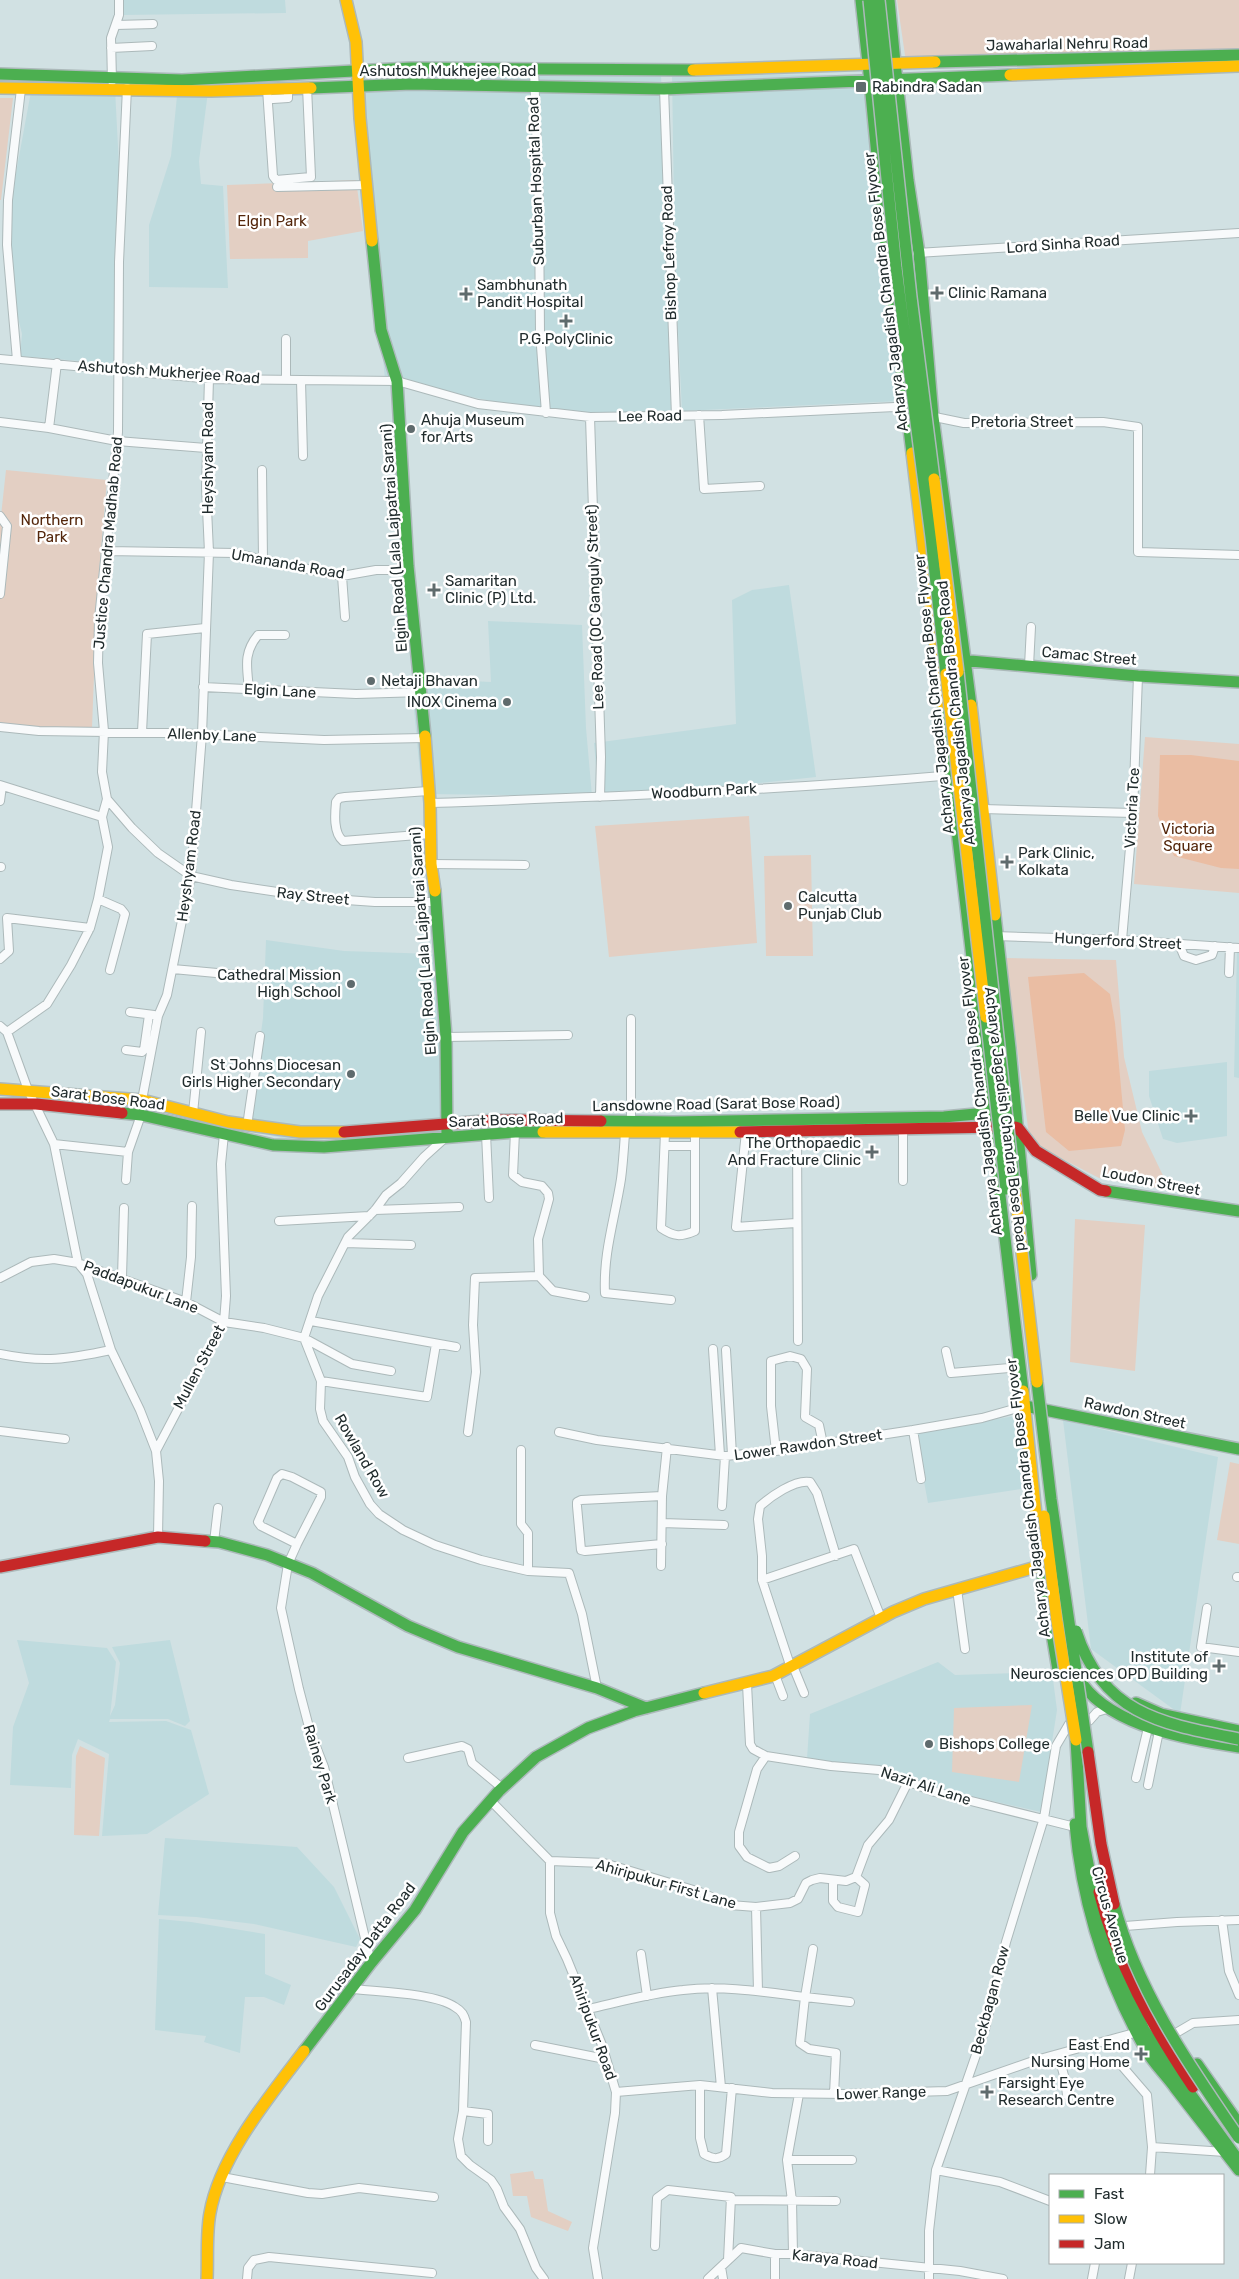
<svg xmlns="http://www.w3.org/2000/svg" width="1239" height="2279" font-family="Rubik,sans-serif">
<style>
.built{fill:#bfdbde}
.green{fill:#e3cfc3}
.water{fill:#eabda3}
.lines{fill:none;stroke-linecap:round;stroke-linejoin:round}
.street-casing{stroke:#acb9ba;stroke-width:10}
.fast-casing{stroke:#acb9ba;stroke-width:14}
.slow-casing{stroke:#acb9ba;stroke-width:14}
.jam-casing{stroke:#acb9ba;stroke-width:14}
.street{stroke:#f8fafb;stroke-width:8}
.fast{stroke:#4caf50;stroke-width:11}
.slow{stroke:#ffc107;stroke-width:11}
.jam{stroke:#c62828;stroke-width:11}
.fast-bridge-casing{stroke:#acb9ba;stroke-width:14;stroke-linecap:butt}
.slow-bridge-casing{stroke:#acb9ba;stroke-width:14;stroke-linecap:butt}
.jam-bridge-casing{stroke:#acb9ba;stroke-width:14;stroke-linecap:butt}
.fast-bridge{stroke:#4caf50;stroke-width:11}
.slow-bridge{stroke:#ffc107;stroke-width:11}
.jam-bridge{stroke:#c62828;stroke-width:11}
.poi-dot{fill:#5f6b6d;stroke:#fff;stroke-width:2}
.labels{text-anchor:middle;stroke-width:5;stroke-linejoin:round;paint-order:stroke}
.street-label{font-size:15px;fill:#212c2d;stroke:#fff}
.poi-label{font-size:15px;fill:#212c2d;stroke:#fff;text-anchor:start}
.park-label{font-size:15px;fill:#54270c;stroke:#fff}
</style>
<rect width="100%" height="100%" fill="#d1e1e3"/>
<path class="built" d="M121 0H285L286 13 121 15Z
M661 74 671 411 581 415 501 403 385 379 360 131 362 84 414 78Z
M672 74 863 75 901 401 682 411 675 270Z
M209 84 199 161 201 184 223 186 228 288 149 287V225L171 156 178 86Z
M32 86 115 89 119 166 115 269V364L20 356 22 334 14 301 10 236 11 200Z
M789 585 816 777 599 800 594 743 736 724 732 600 752 590Z
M488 621 582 625 586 728 592 796 422 794 411 678 491 682Z
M266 940 344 951 433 954 451 1129 298 1142 248 1130 263 1018Z
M1237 952H1239V1078L1234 1077Z
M1227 1062V1136L1177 1143 1163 1139 1149 1096V1071Z
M1021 1415 1028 1488 928 1503 915 1433Z
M1063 1420 1218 1457 1180 1714 1091 1649Z
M17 1640 107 1648 116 1662 110 1716 115 1705 120 1663 112 1647 170 1640 190 1721 185 1726 168 1719H110L109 1722 166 1721 191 1730 209 1794 147 1834 102 1836 109 1754 78 1739 72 1755 71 1788 10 1785 13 1727 29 1683Z
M938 1662 955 1675 1052 1672 1057 1710 1041 1812 939 1789 889 1769 807 1759 810 1714Z
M165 1838 297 1847 334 1887 360 1939 356 1947 254 1924 196 1917 158 1915Z
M159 1919 191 1922 265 1934V1974L291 1985 284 2005 264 1997H245L240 2053 204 2042 206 2036 155 2030Z"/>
<path class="green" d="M897 0H1239V60L907 69Z
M0 98H13L1 200H0Z
M356 180 363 231 308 241V258L230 259 227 185Z
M6 470 107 480 97 595 92 728H45L0 724V525Z
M1145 737 1239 744V893L1134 884Z
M749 816 757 943 609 957 595 826Z
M811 855 813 956H766L764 856Z
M1005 958 1116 960 1124 1057 1142 1132 1170 1190 1099 1178 1030 1142Z
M1075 1219 1145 1225 1135 1371 1070 1362Z
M1230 1462 1239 1464V1544L1217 1540Z
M1032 1705 1019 1782 952 1772 954 1708Z
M80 1746 105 1758 99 1836 74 1835 76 1756Z
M533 2171 535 2179H543L548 2211 572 2222 568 2231 531 2217 527 2196H513L510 2174Z"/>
<path class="water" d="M1160 755H1191L1239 761V869L1221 868 1174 856 1158 816Z
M1084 973 1110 994 1115 1023 1125 1130 1121 1146 1069 1151 1046 1132 1028 977Z"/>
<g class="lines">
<g class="street-casing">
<path id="street" d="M116 25 153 24
M111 48 152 46
M534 69 539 207 540 333 546 413
M112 81 111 38 119 15V0
M267 89 273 176 276 180 311 177 307 87
M664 89 676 416
M273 99 288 98V88
M277 187 366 185
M917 253 1239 233
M0 359 212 379 397 381 478 404 590 417 722 415 895 407 909 411
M17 360 7 245 8 200 21 89
M286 380V339
M301 381 303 456
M699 415 704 489 760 486
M930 416 964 423 1103 422 1138 427V552L1239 555
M590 417 601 757 600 797
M0 422 49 428 117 441 206 448
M49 428 57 363
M262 470 263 560
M0 516 7 526 0 594
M106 551 236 553 263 560 342 576 376 570H409
M342 576 345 617
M1029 666 1031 627
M203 687 356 694 422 692
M249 689C247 667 243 653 258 635H285
M0 727 39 731 176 733 324 740 424 738
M142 732 147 634 205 628
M0 785 102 817
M428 791 345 797 339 798 336 802C335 813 333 833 343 841L430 834
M107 799 132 828 158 853 191 876 231 885 318 898 375 902H436
M0 801 2 786
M430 803C605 797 780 790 954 775
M983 809 1133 813
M431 864 525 865
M0 867H1
M98 899 121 909 125 914 110 970
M994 936 1122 940 1239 948
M1122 940 1133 813 1138 676
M1179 944 1184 956 1196 960 1212 955 1215 946
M0 959 9 951 7 918 90 928
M173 969 260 977
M1229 973 1230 947
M130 1012 154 1015
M631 1019V1122
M0 1026 7 1032 28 1090 54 1144 78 1263 87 1274 111 1350 140 1410 156 1451
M7 1032 47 1004 71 965 90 928 98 899 108 847 102 817 107 799 102 772 104 731 98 663 99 619 118 432 119 262 127 88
M446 1037 568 1035
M126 1050 142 1052 144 1050 149 1015
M193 1113 201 1032
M247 1126 260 1036
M797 1131 798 1341
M515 1132 513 1175 522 1182 542 1186 548 1193 549 1199 538 1239 539 1276 553 1291 585 1297
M746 1132 736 1227 796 1223
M625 1133C624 1148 623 1164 621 1179 615 1218 603 1253 605 1293L671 1300
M665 1133 661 1228C674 1237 681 1237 695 1231V1133
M486 1134 489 1198
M445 1138 424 1157 401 1183 386 1195 375 1210 348 1237 318 1296 304 1338 321 1381 320 1409 323 1421 348 1457 355 1477 370 1504 379 1514 403 1530 435 1545 481 1560 528 1571 569 1573 582 1614 597 1688
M54 1144 128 1152
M665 1146H695
M126 1180 128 1152 141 1115 142 1100 158 1016 167 995 191 876 202 734 209 552 206 487 209 378
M903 1181V1128
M375 1210 459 1207
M279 1221 369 1216
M345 1243 411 1245
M122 1277 124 1208
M0 1278 31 1262 54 1259 78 1263 186 1302 224 1322 264 1328 304 1338 352 1364 391 1371
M186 1302 191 1257 192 1206
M311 1321 456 1347
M713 1349 720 1455
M726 1350 732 1455
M946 1351 951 1373 1021 1367
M0 1354C44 1363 68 1359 111 1350
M321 1381 427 1397 436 1344
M913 1430 921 1479
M0 1431 65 1439
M468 1432 476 1372 473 1325 475 1278 539 1276
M559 1432 597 1440 725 1456 776 1451 913 1430 982 1418 1025 1406
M521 1450V1524L528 1533V1571
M776 1451 771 1406V1361L790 1356 801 1359 807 1369 805 1417 819 1425 823 1444
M722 1506 725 1456
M662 1523 724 1525
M158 1537 159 1481 156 1451 224 1322 226 1296 221 1164 224 1134
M214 1542 218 1508
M297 1544 321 1497V1492L292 1477 282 1474 277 1478 258 1522 261 1526 297 1544 288 1564 281 1608 299 1689 310 1731 324 1767 371 1963
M662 1544 585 1551 581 1550 577 1506V1502L581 1500 662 1496
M661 1566 662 1496 667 1447
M1237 1577H1239
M762 1580 854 1549 881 1618
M957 1589 965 1649
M1207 1608 1201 1647 1239 1652
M793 1666 804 1693
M791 1668 762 1580V1556L758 1519 760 1506C770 1497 795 1479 810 1482L817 1493 836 1556
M775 1675 783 1696
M747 1684 750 1744 753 1749 766 1756 831 1766 879 1770 935 1792 1075 1827
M766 1756 757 1769 739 1832V1846L747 1857 769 1868 779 1866 795 1856
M408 1758 462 1746 468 1749 472 1763 502 1788
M1136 1778 1148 1728
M1148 1785 1159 1731
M491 1801 550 1861V1913L556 1936 567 1959 602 2045 616 2092 615 2113 593 2248 598 2279
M550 1861 604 1863 700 1892 730 1905 756 1907 790 1903 798 1899 806 1883 812 1880 820 1878 846 1881 856 1877 868 1845 889 1820 908 1782
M833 1880V1901L838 1907 858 1912 865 1885 856 1877
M756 1907 758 1991
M1222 1920 1229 1971 1239 1995
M1125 1926 1177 1922 1239 1920
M813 1949 805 1997 850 2002
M641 1954 647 1996
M712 1988 721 2087
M353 1989C379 1992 435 1993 455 2007 462 2011 464 2015 466 2022L463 2111 458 2139 461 2156 470 2165 491 2180 497 2189 504 2207 520 2229 536 2268 544 2279
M588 2009C619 2002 651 1993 683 1990 723 1985 765 1992 805 1997L800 2043 809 2049 836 2053 834 2094
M1176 2033 1193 2023 1239 2020
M535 2045 605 2059
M1058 2054 1065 2079 1067 2095
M1122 2066 1147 2095 1152 2147
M700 2085V2138L704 2154C713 2159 718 2160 726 2154L732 2088
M616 2092 700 2085 772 2093 845 2094 947 2091 1036 2060 1138 2032
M463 2111 488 2114V2141
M787 2160 799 2094
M936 2170 1000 2182 1050 2201
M1150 2175 1152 2147 1225 2152
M222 2177 308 2193 322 2194 359 2188 434 2197
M730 2200 836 2201
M655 2246 657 2198 668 2190 731 2197 728 2260
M793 2254 792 2201 787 2160H852
M721 2267 723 2279
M247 2279 248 2268 254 2260 269 2257 432 2273
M708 2279 741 2248 775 2254H793L960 2271 1003 2279
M775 2279V2254
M929 2279V2231L936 2170 985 2029 1006 1942 1044 1818 1056 1746 1069 1724 1089 1721 1097 1712 1110 1708
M1092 2279 1095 2263
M1129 2279 1132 2263"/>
</g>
<g class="fast-casing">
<path id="fast" d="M861 0 868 63
M889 0 895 63
M935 62 1239 55
M868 63 884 228 912 453
M895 63 908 180 919 253 933 417 971 705
M0 74 182 80 411 68 693 70
M311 88 412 84 664 89 1010 75
M372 241 381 330 397 381 408 566 425 736
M959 660 1138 676 1239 682
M942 703 1023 1391
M435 891 446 1037 447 1137
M995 915 1010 1048 1031 1275
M122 1113 141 1115 273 1145 324 1147 515 1132H543
M601 1121 674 1122 944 1117 997 1112
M1106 1191 1239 1211
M1025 1406 1239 1449
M205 1541 219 1542 267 1555 312 1573 408 1626 458 1647 597 1688 646 1708
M1039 1543 1044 1587 1058 1670
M1073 1688 1083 1685C1114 1727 1191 1740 1239 1747
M1136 1703 1161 1714 1239 1731
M1076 1740 1081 1827 1097 1911 1112 1956 1144 2030 1239 2161
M1075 1824C1082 1903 1107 1981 1146 2050 1154 2064 1167 2076 1176 2089 1197 2116 1218 2143 1239 2170
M304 2051 371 1963 415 1910 463 1832 499 1791 536 1757 588 1728 634 1711 704 1693
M1197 2064 1239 2124"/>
</g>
<g class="slow-casing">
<path id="slow" d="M346 0 356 42 360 118 372 241
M693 70 935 62
M1010 75 1239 66
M0 88 211 91 311 88
M912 453 942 703
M971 705 995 915
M425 736 430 803 431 864 435 891
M0 1089 142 1100 228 1122 300 1132H344
M543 1132H740
M1023 1391 1039 1543
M704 1693 773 1676 893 1612 924 1599 1050 1563
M207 2279C208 2258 206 2234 210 2213 220 2156 269 2097 304 2051"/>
</g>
<g class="jam-casing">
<path id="jam" d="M0 1104H36L122 1113
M1015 1127 1018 1128 1036 1151 1100 1190 1106 1191
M344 1132 496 1120 601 1121
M740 1132 999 1127
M0 1567 158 1537 205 1541
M1099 1892C1117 1964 1152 2026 1193 2087"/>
</g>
<use href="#street" class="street"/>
<use href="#fast" class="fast"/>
<use href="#slow" class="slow"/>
<use href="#jam" class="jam"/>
<g class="fast-bridge-casing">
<path id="fast-bridge" d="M869 0 896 268 931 537 946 674
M879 0 911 297 934 479
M958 672 1015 1192
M986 1017 1006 1189
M1037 1382 1051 1499 1088 1752
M1076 1631C1103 1715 1163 1724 1239 1739
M1114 1904C1137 1991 1189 2065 1239 2138"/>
</g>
<g class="slow-bridge-casing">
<path id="slow-bridge" d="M934 479 958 672
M946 674 986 1017
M1015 1192 1037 1382
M1044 1516 1057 1621 1076 1740"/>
</g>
<g class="jam-bridge-casing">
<path id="jam-bridge" d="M1088 1752 1101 1844 1114 1904"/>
</g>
<use href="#fast-bridge" class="fast-bridge"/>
<use href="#slow-bridge" class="slow-bridge"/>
<use href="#jam-bridge" class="jam-bridge"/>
</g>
<g class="poi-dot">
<rect x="855" y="81" width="12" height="12" rx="2.5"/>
<path d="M934.5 285.5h5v5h5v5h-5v5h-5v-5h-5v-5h5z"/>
<path d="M463.5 286.5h5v5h5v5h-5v5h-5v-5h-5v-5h5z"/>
<path d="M563.5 313.5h5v5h5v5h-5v5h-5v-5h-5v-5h5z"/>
<circle cx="411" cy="429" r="5"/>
<path d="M431.5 582.5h5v5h5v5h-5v5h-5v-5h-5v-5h5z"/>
<circle cx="371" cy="681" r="5"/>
<circle cx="507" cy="702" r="5"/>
<path d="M1004.5 854.5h5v5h5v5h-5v5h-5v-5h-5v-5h5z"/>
<circle cx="788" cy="906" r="5"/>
<circle cx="351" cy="984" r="5"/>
<circle cx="351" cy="1074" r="5"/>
<path d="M1188.5 1108.5h5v5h5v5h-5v5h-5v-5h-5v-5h5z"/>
<path d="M869.5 1144.5h5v5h5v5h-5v5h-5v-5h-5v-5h5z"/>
<path d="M1216.5 1658.5h5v5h5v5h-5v5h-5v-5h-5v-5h5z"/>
<circle cx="929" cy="1744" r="5"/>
<path d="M1138.5 2046.5h5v5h5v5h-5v5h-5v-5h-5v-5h5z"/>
<path d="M984.5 2084.5h5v5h5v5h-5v5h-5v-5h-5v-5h5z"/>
</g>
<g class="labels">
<g class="street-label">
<text transform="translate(1067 44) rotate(-1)" y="5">Jawaharlal Nehru Road</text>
<text x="448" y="76">Ashutosh Mukhejee Road</text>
<text transform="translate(536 181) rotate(-92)" y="5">Suburban Hospital Road</text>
<text transform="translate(1063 244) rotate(-4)" y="5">Lord Sinha Road</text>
<text transform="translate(669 253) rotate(-92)" y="5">Bishop Lefroy Road</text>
<text transform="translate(886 292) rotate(-97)" y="5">Acharya Jagadish Chandra Bose Flyover</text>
<text transform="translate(169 372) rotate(4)" y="5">Ashutosh Mukherjee Road</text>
<text transform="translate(650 416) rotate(-1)" y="5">Lee Road</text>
<text x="1022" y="427">Pretoria Street</text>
<text transform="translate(208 458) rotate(-90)" y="5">Heyshyam Road</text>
<text transform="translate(394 538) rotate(-94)" y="5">Elgin Road (Lala Lajpatrai Sarani)</text>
<text transform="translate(108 543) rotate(-85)" y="5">Justice Chandra Madhab Road</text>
<text transform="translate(288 564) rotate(10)" y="5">Umananda Road</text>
<text transform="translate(595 607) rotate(-92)" y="5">Lee Road (OC Ganguly Street)</text>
<text transform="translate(1089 656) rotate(5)" y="5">Camac Street</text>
<text transform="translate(280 691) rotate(3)" y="5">Elgin Lane</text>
<text transform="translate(934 694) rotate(-96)" y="5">Acharya Jagadish Chandra Bose Flyover</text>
<text transform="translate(956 713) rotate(-96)" y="5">Acharya Jagadish Chandra Bose Road</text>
<text transform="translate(212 735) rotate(2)" y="5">Allenby Lane</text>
<text transform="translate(704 791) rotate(-3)" y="5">Woodburn Park</text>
<text transform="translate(1132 808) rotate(-87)" y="5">Victoria Tce</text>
<text transform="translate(189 866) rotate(-83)" y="5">Heyshyam Road</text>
<text transform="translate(313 896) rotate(6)" y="5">Ray Street</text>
<text transform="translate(423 941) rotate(-94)" y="5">Elgin Road (Lala Lajpatrai Sarani)</text>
<text transform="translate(1118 941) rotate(3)" y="5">Hungerford Street</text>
<text transform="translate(980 1096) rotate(-97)" y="5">Acharya Jagadish Chandra Bose Flyover</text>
<text transform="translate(108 1098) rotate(7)" y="5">Sarat Bose Road</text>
<text transform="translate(716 1104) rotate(-1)" y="5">Lansdowne Road (Sarat Bose Road)</text>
<text transform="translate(1006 1119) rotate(83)" y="5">Acharya Jagadish Chandra Bose Road</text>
<text transform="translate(506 1120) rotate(-2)" y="5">Sarat Bose Road</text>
<text transform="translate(1151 1181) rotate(11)" y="5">Loudon Street</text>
<text transform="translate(141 1287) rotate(21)" y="5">Paddapukur Lane</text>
<text transform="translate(199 1367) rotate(-62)" y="5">Mullen Street</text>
<text transform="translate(1135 1413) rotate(12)" y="5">Rawdon Street</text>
<text transform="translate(808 1445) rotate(-8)" y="5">Lower Rawdon Street</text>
<text transform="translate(362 1456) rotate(60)" y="5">Rowland Row</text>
<text transform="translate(1028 1498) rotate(-97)" y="5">Acharya Jagadish Chandra Bose Flyover</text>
<text transform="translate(320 1764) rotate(73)" y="5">Rainey Park</text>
<text transform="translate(926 1786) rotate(18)" y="5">Nazir Ali Lane</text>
<text transform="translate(666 1884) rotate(16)" y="5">Ahiripukur First Lane</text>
<text transform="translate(1110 1915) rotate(74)" y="5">Circus Avenue</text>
<text transform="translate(365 1947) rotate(-53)" y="5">Gurusaday Datta Road</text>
<text transform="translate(990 2000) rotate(-75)" y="5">Beckbagan Row</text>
<text transform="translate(593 2027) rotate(70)" y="5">Ahiripukur Road</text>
<text transform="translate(881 2093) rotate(-2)" y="5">Lower Range</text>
<text transform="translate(835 2259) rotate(6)" y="5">Karaya Road</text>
</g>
<g class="poi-label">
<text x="872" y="92">Rabindra Sadan</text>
<text x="477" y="290">Sambhunath<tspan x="477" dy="17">Pandit Hospital</tspan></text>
<text x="948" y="298">Clinic Ramana</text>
<text x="566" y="344" text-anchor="middle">P.G.PolyClinic</text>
<text x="421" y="425">Ahuja Museum<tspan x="421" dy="17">for Arts</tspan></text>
<text x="445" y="586">Samaritan<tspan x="445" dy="17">Clinic (P) Ltd.</tspan></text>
<text x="381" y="686">Netaji Bhavan</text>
<text x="497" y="707" text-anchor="end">INOX Cinema</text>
<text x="1018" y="858">Park Clinic,<tspan x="1018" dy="17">Kolkata</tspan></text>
<text x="798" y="902">Calcutta<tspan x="798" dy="17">Punjab Club</tspan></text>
<text x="341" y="980" text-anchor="end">Cathedral Mission<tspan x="341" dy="17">High School</tspan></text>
<text x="341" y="1070" text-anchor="end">St Johns Diocesan<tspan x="341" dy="17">Girls Higher Secondary</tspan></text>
<text x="1180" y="1121" text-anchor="end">Belle Vue Clinic</text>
<text x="861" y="1148" text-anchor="end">The Orthopaedic<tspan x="861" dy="17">And Fracture Clinic</tspan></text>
<text x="1208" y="1662" text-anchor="end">Institute of<tspan x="1208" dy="17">Neurosciences OPD Building</tspan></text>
<text x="939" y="1749">Bishops College</text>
<text x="1130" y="2050" text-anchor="end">East End<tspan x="1130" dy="17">Nursing Home</tspan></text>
<text x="998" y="2088">Farsight Eye<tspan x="998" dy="17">Research Centre</tspan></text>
</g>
<g class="park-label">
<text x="272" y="226">Elgin Park</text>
<text x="52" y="525">Northern<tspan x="52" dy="17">Park</tspan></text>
<text x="1188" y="834">Victoria<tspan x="1188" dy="17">Square</tspan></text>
</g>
</g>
<rect x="1049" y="2174" width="175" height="90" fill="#ffffff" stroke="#a6abab"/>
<rect x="1059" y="2190" width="25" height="8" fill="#4caf50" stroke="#a6abab"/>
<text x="1094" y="2199" font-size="15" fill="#212c2d">Fast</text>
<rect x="1059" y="2215" width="25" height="8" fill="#ffc107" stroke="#a6abab"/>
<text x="1094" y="2224" font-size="15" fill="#212c2d">Slow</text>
<rect x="1059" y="2240" width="25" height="8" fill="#c62828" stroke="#a6abab"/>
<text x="1094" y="2249" font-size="15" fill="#212c2d">Jam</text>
</svg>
